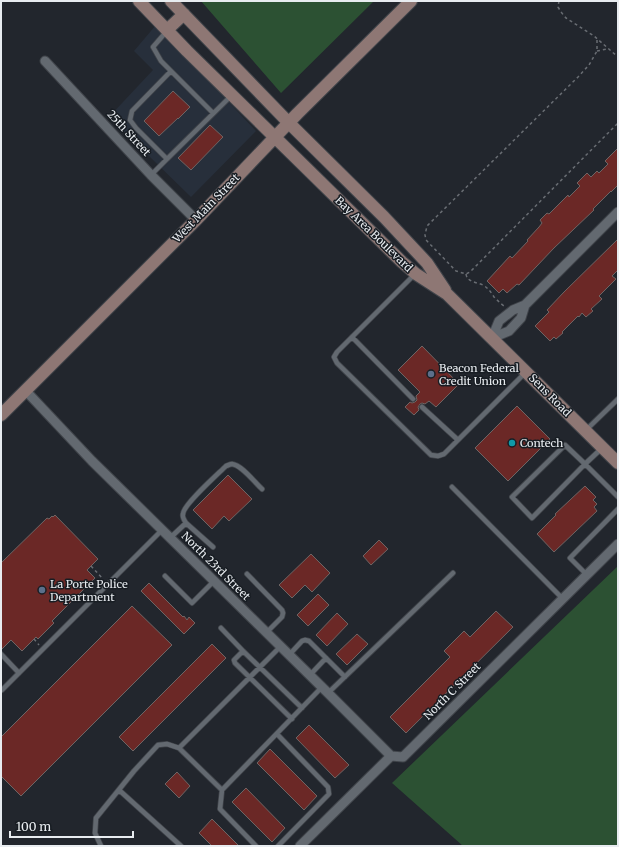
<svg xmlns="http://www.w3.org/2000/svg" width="619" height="847" font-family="Merriweather,serif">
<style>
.built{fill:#272f3b}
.green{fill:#2c5133}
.building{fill:#6b2826;stroke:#6f6463}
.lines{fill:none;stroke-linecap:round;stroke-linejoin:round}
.lane-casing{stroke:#40444a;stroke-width:6}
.street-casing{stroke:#40444a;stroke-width:11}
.secondary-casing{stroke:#40444a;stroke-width:14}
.path{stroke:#696d73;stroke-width:1.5;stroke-dasharray:3 3;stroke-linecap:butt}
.lane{stroke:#636970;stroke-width:4.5}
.street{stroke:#636970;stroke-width:9}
.secondary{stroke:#8e7774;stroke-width:12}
.service-dot{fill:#5c6f8a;stroke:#181d23;stroke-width:1.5}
.culture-dot{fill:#0f9aa8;stroke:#181d23;stroke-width:1.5}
.labels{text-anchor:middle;stroke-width:3;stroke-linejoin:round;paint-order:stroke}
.street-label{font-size:11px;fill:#e8ecf0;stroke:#181d23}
.poi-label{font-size:11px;fill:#e8ecf0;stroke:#181d23;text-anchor:start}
</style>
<rect width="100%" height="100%" fill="#22262d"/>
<path class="built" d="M156 25 256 131 191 197 109 117 153 70 134 51Z"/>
<path class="green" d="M201 1H374L281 93Z
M618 566V846H463L392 783Z"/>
<path class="building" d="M173 91 190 107 178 119V118L159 136 144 121Z
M210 125 223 137 191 170 178 158Z
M618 148V185L611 192V191L593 209 594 210 554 248 519 285 517 284 507 293 503 289 499 293 487 281 510 256 512 258 528 241 527 240 539 227 542 223 540 220 547 213 549 214 568 195 569 197 580 186 577 183 587 173 591 177 597 171 599 173 608 164 605 161Z
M618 239V270L612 276 616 279 599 296 602 299 591 309 593 311 586 317 582 313 579 317 578 316 562 332 563 333 556 339 554 337 550 341 535 326 549 312 547 310 564 292Z
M422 346 459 384 436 407 429 401 425 404 422 403 420 404 418 407 419 410 414 415 405 407 410 402 412 403 415 402 417 400 416 396 420 392 398 370Z
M517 406 550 439 508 481 475 448Z
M228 475 252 499 229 521 224 516 212 529 193 510Z
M585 486 596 497 593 500 597 504 594 507 597 511 554 552 537 534 556 515 555 514Z
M55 515 98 559 87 570 95 578 52 621 54 623 38 639 36 637 22 651 11 640 1 650V563L47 518 49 519 52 516 53 517Z
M379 540 388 549 371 565 363 556Z
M311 554 330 573 312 592 305 585 292 598 279 585Z
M149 583 183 617 184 616 187 620 189 617 195 623 184 634 141 591Z
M318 594 329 605 308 626 297 615Z
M132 606 172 645 21 796 1 776V737Z
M496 611 513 627 406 733 390 717 450 657 444 651 464 631 470 637Z
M337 613 348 624 327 646 316 635Z
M357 634 368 644 347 665 336 654Z
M212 644 226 658 133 751 119 737Z
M309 725 349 765 335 778 296 738Z
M270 749 317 796 304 810 257 763Z
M177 772 190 786 179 798 165 784Z
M246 788 285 828 272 842 232 802Z
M212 819 239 846H212L199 833Z"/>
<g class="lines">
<g class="lane-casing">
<path id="lane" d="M166 32 153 47 161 61 171 71 132 111 130 120 136 128 167 159 232 95
M171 71 213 113
M151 175 167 159
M414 275 337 352 334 357 337 363 431 455 438 456 444 454 526 372
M352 337 413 399
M422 407 458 440
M586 430 618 399
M565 445 585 464 532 518 512 497Z
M601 449 585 464 618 497
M452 487 563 599
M170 538 186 523
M213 547 186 523C184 520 182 517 183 514 183 505 218 474 226 466 229 465 230 464 232 464 242 465 255 483 262 489
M247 574 282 610 283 613 282 617 266 633
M587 575 570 558 618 509
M165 576 192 603 214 581
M221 628 243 651 234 660 235 663 292 719
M243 651 302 708
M1 654 19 673
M289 655 302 641 305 640 309 641 345 677
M310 675 326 658
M1 689 2 690 162 530
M328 693 453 573
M277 734 328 787 329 794 278 846
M179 748 222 790 322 687
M119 790 181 846
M222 790 220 809 256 846
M101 846 95 833 96 818 134 771 158 745 167 744 179 748 281 646"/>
</g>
<g class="street-casing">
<path id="street" d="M45 61 151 175 196 220
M492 338 509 331 521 318 525 305 618 212
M492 338 499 321 513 310 525 305
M26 391 92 461 328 693 391 756
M300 846 391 756 403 757 618 544"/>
</g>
<g class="secondary-casing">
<path id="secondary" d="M139 1 187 51 402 262 416 274 447 294 618 463
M171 1 289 123 384 217 427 263 445 290
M167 30 184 14
M1 415 196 220 297 114 411 1"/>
</g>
<path class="path" d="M559 1 558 7 561 12 566 18 594 36 618 57
M597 40V51L589 65 578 77 427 226 425 235 426 240 456 271 466 274 470 272 618 123
M597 51 607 49
M466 274C467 282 476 282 483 285 488 288 491 292 494 297 497 300 500 303 504 306
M91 566 103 579
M34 639 39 645"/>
<use href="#lane" class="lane"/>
<use href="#street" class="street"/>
<use href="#secondary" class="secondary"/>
</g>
<g class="service-dot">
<circle cx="431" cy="374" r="4"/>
<circle cx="42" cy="590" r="4"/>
</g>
<circle class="culture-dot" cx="512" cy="443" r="4"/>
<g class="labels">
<g class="street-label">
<text transform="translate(129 133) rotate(47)" y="4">25th Street</text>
<text transform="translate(206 208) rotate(-46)" y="4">West Main Street</text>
<text transform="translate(374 234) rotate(44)" y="4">Bay Area Boulevard</text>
<text transform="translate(550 395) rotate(45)" y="4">Sens Road</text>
<text transform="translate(216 566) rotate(45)" y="4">North 23rd Street</text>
<text transform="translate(452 691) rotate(-45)" y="4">North C Street</text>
</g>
<g class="poi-label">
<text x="439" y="372">Beacon Federal<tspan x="439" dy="13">Credit Union</tspan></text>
<text x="520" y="447">Contech</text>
<text x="50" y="588">La Porte Police<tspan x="50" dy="13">Department</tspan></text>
</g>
</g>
<rect width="619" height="847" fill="none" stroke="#e8ecf0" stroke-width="4"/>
<path d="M10 831v6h123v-6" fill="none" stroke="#e8ecf0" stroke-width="2"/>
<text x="16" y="831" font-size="12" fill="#e8ecf0" stroke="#181d23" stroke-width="3" paint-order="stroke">100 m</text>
</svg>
